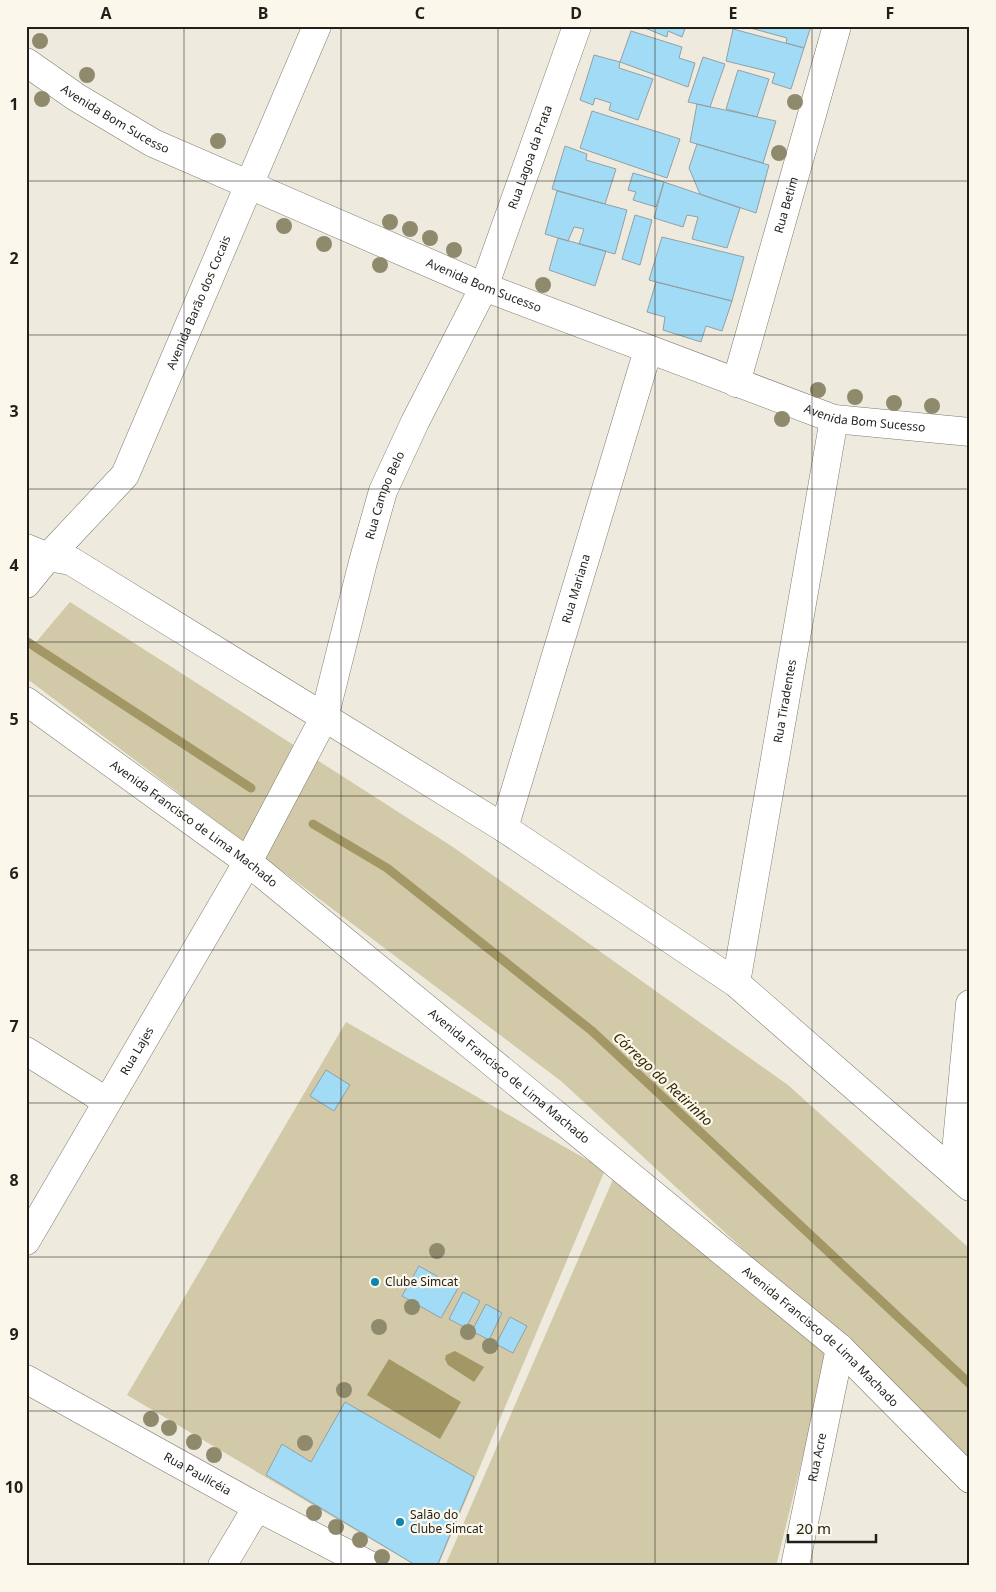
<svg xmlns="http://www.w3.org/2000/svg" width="996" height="1592" font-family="'Noto Sans',sans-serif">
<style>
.green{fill:#d1c9a7}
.water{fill:#a39765}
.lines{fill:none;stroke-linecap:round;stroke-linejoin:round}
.stream{stroke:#a39765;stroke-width:9}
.building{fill:#a1dbf5;stroke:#93a0a5}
.minor-casing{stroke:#7e7b70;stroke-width:29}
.tertiary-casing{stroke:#7e7b70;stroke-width:29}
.secondary-casing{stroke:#7e7b70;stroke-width:29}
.minor{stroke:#fff;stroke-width:28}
.tertiary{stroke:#fff;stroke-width:28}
.secondary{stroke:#fff;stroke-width:28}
.tree{fill:#908a6d}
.grid{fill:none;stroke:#201f1a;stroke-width:1;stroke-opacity:0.55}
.poi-dot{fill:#0d84a9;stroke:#fbf8eb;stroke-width:2}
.labels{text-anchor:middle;stroke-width:4.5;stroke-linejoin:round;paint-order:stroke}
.street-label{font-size:12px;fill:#201f1a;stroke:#fbf8eb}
.poi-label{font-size:12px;fill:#201f1a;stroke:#fbf8eb;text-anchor:start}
.water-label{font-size:14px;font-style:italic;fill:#322900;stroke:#fbf8eb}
.neatline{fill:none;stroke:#201f1a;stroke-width:2}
.grid-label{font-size:16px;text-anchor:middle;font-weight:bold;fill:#201f1a}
</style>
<rect width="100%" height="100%" fill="#eeebde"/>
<path class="green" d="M70 602 453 847 788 1085 970 1249V1459L561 1081 26 678V654Z
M346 1022 605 1170 438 1566H416L127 1395Z
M614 1177 829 1350 776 1566H445Z"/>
<path class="water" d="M455 1351 484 1367 474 1382 448 1365 445 1359 446 1355Z
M389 1359 461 1402 440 1439 367 1395Z"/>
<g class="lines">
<path class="stream" d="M26 641 251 788
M313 824 387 868 592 1031 970 1384"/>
</g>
<path class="building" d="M640 26H686L682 37 668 31 667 37Z
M743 26H811L804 48 786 43 787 38Z
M733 29 804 48 791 89 772 83 775 73 726 61Z
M631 31 682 47 679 58 695 63 688 87 620 62Z
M594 55 620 62 619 68 653 79 638 120 609 110 611 103 595 98 593 105 580 100Z
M703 57 725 64 710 107 688 102Z
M738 70 769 79 757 117 726 109Z
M697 104 776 121 763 163 690 142Z
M592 111 680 139 667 178 580 148Z
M697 144 769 165 756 213 700 194 689 168Z
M565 146 587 154 586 160 616 169 605 204 552 189Z
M633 173 664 182 656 207 633 200 636 192 628 190Z
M664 182 740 208 727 248 692 239 698 217 687 215 683 227 654 218Z
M557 191 627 210 615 254 579 244 584 229 574 227 568 241 545 234Z
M635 215 652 220 640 265 622 259Z
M662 237 744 257 732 301 649 280Z
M558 238 606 251 595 286 549 270Z
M656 282 732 301 722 331 706 326 701 342 663 330 665 317 647 312Z
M326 1070 350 1085 334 1111 310 1096Z
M419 1266 458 1288 441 1318 402 1296Z
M463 1292 480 1301 466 1328 449 1319Z
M486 1304 502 1313 489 1340 472 1331Z
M510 1317 527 1326 513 1353 496 1344Z
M345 1402 474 1477 437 1566H417L266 1475 282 1444 311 1462Z"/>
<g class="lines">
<g class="minor-casing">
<g id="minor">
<path id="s1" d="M26 62 76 97 153 143 484 287 834 419 970 432"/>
<path id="s2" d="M736 383 837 26"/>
<path d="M26 548 48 557"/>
<path id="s3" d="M324 718 363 562 383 491 415 422 484 287 577 26"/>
<path id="s4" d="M504 828 648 350"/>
<path id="s5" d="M736 983 834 419"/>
<path d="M26 1051 106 1101"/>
<path d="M954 1173 970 1004"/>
<path id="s6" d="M26 1379 257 1507 371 1566"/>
<path d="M222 1566 257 1507"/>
<path id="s7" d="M795 1566 840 1348"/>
</g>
</g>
<g class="tertiary-casing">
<g id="tertiary">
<path id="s8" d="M48 557 125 475 317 26"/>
<path id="s9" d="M26 1241 250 858 324 718"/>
</g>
</g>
<g class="secondary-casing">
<g id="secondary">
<path d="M26 584 48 557 71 561 504 828 736 983 970 1187"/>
<path id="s10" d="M26 701 248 862 840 1348 970 1479"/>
</g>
</g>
<use href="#minor" class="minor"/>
<use href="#tertiary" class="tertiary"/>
<use href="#secondary" class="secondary"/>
</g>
<g class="tree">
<circle cx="40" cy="41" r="8"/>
<circle cx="87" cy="75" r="8"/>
<circle cx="42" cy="99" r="8"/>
<circle cx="795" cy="102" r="8"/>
<circle cx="218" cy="141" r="8"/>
<circle cx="779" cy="153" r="8"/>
<circle cx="390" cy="222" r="8"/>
<circle cx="284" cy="226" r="8"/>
<circle cx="410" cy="229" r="8"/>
<circle cx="430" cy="238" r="8"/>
<circle cx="324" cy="244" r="8"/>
<circle cx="454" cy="250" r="8"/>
<circle cx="380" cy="265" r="8"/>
<circle cx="543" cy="285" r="8"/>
<circle cx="818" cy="390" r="8"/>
<circle cx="855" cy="397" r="8"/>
<circle cx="894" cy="403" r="8"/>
<circle cx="932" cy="406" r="8"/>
<circle cx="782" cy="419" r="8"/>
<circle cx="437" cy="1251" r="8"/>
<circle cx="412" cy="1307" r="8"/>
<circle cx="379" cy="1327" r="8"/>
<circle cx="468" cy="1332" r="8"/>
<circle cx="490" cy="1346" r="8"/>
<circle cx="344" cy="1390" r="8"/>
<circle cx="151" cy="1419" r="8"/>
<circle cx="169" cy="1428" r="8"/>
<circle cx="194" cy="1442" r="8"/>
<circle cx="305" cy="1443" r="8"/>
<circle cx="214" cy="1455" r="8"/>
<circle cx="314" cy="1513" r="8"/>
<circle cx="336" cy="1527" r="8"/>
<circle cx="360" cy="1540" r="8"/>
<circle cx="382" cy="1557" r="8"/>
</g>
<path class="grid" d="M184 26V1566M341 26V1566M498 26V1566M655 26V1566M812 26V1566M26 181H970M26 335H970M26 489H970M26 642H970M26 796H970M26 950H970M26 1103H970M26 1257H970M26 1411H970"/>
<g class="poi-dot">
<circle cx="375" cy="1282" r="5"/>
<circle cx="400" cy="1522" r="5"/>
</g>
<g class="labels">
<g class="street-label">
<text dy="4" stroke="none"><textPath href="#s1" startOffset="106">Avenida Bom Sucesso</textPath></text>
<text dy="4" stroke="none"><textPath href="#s3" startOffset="600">Rua Lagoa da Prata</textPath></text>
<text dy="4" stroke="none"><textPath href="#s2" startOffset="185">Rua Betim</textPath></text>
<text dy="4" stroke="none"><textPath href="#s1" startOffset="511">Avenida Bom Sucesso</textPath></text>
<text dy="4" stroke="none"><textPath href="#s8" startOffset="300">Avenida Barão dos Cocais</textPath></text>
<text dy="4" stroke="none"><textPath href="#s1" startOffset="916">Avenida Bom Sucesso</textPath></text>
<text dy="4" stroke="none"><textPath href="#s3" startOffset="231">Rua Campo Belo</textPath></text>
<text dy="4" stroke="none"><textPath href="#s4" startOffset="250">Rua Mariana</textPath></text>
<text dy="4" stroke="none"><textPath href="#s5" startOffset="286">Rua Tiradentes</textPath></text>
<text dy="4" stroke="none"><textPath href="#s10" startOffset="208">Avenida Francisco de Lima Machado</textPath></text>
<text dy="4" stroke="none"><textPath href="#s9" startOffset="220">Rua Lajes</textPath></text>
<text dy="4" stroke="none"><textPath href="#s10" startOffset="612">Avenida Francisco de Lima Machado</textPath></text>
<text dy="4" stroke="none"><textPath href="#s10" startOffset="1018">Avenida Francisco de Lima Machado</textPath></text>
<text dy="4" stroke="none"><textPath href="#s7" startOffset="111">Rua Acre</textPath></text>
<text dy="4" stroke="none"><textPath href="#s6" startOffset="196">Rua Paulicéia</textPath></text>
</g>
<g class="poi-label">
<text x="385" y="1286">Clube Simcat</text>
<text x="410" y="1519">Salão do<tspan x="410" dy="14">Clube Simcat</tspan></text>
</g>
<g class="water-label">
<text transform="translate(663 1079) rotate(43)" y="5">Córrego do Retirinho</text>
</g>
</g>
<rect width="996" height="1592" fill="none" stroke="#fbf8eb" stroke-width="55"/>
<path d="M788 1534v8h88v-8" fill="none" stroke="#201f1a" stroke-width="2.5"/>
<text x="796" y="1534" font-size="15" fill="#201f1a" stroke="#fbf8eb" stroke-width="4" paint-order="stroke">20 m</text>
<rect x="28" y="28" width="940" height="1536" class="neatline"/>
<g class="grid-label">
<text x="106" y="19">A</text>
<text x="263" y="19">B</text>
<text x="420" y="19">C</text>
<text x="576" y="19">D</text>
<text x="733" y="19">E</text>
<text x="890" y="19">F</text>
<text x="14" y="110">1</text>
<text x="14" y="264">2</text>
<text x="14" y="417">3</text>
<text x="14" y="571">4</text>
<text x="14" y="725">5</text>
<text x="14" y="879">6</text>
<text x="14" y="1032">7</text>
<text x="14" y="1186">8</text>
<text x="14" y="1340">9</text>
<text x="14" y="1493">10</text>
</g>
</svg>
